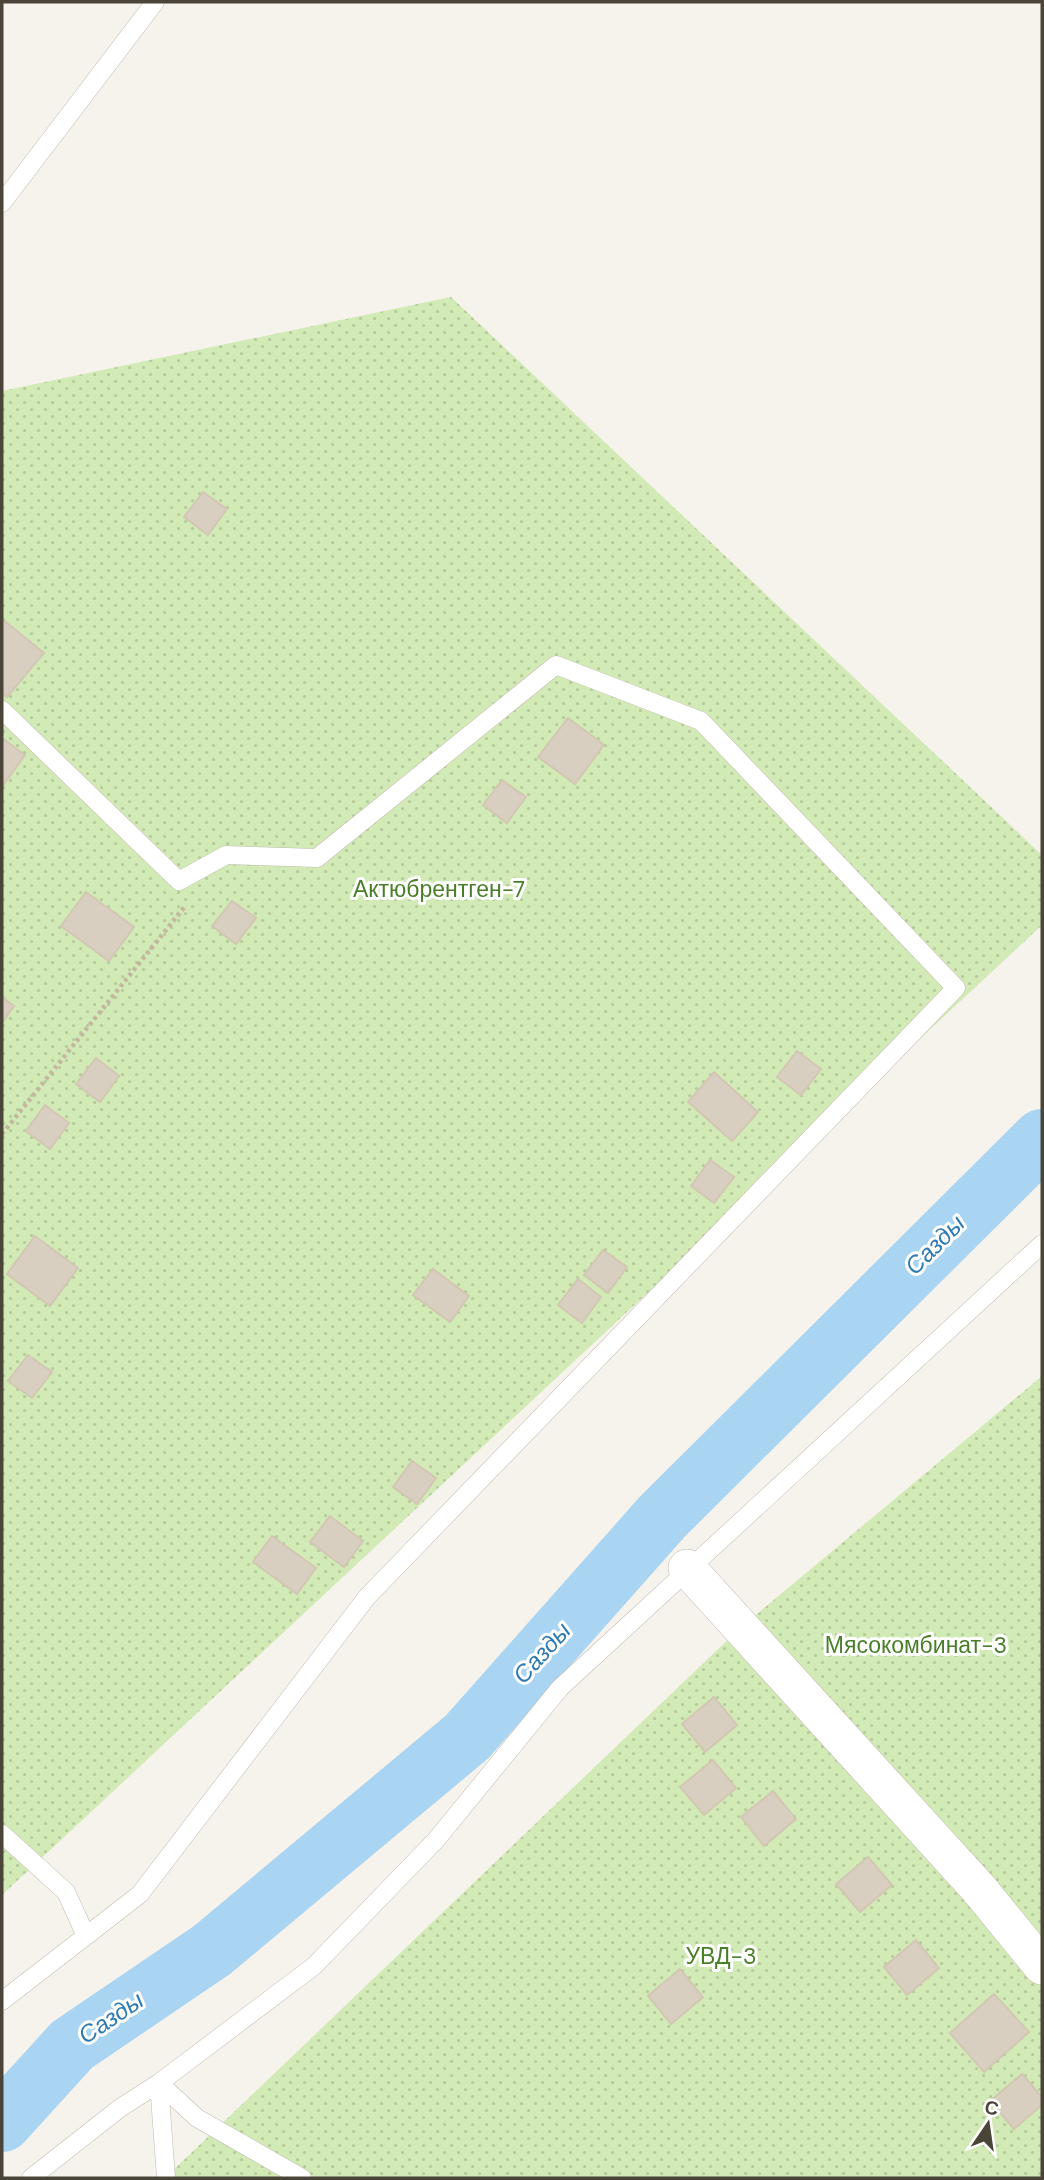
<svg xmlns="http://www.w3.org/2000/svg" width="1044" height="2180" font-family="'DM Sans',sans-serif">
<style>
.grass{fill:url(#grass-dots)}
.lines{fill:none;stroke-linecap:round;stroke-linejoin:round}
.river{stroke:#a9d4f2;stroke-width:60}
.building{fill:#d8cfc1;stroke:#d3c7b4;stroke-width:2}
.lane-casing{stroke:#c2bbae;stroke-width:19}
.street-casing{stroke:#c2bbae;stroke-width:38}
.path{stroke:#c4b79f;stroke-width:4.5;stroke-dasharray:3.5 3.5;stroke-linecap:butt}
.lane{stroke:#fff;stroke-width:18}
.street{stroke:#fff;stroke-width:37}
.labels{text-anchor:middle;stroke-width:6;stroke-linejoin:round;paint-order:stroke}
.park-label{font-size:23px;fill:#4a7f2a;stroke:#fff}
.water-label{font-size:24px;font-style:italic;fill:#2e7ab2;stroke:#fff}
</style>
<defs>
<pattern id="grass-dots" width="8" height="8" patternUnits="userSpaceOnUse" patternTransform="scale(1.75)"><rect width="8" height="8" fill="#d2eab5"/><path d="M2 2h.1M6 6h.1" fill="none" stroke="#b6ca9c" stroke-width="1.8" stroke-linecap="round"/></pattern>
</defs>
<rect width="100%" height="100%" fill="#f6f3ec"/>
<path class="grass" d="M451 297 1042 855V925L2 1895V391Z
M1042 1376V2178H165L739 1629Z"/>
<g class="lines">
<path class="river" d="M2 2122 72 2045 212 1950 467 1737 662 1517 1042 1139"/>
</g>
<path class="building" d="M203 492 227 509 208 535 184 517Z
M2 619 44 653 7 697 2 693Z
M568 718 604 745 575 784 538 757Z
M2 738 25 755 2 787Z
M502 780 526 797 507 823 483 805Z
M86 892 134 927 109 961 61 926Z
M232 901 256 918 236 944 212 926Z
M2 997 14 1006 2 1023Z
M797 1051 821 1069 801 1095 777 1077Z
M96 1058 119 1076 100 1102 76 1084Z
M714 1072 758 1112 732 1141 688 1102Z
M45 1105 69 1123 50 1149 26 1131Z
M710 1160 734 1177 714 1203 691 1186Z
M35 1236 78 1268 50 1306 7 1274Z
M603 1250 627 1267 608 1293 584 1275Z
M433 1269 469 1296 450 1322 413 1295Z
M578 1279 601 1297 582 1323 558 1305Z
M28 1355 52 1372 32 1398 8 1381Z
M412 1461 436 1478 417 1504 393 1487Z
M330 1516 363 1541 344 1567 310 1542Z
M272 1536 316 1568 297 1594 253 1562Z
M714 1697 737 1725 705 1752 682 1724Z
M713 1760 736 1788 704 1815 680 1787Z
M773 1791 796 1819 764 1846 741 1817Z
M868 1857 892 1885 860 1912 836 1884Z
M916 1940 939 1968 907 1995 884 1967Z
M680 1969 703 1997 671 2024 648 1996Z
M994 1994 1029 2032 984 2072 950 2033Z
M1022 2074 1042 2097V2105L1014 2129 990 2101Z"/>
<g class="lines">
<g class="lane-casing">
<path id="lane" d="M2 203 155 2
M2 710 179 881 226 855 317 858 556 665 701 721 956 988 367 1597 140 1894 86 1936 66 1892 2 1834
M2 2001 86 1936
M31 2178 120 2108 159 2083 197 2118 302 2178
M166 2178 159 2083 314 1966 436 1840 560 1688 1042 1244"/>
</g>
<g class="street-casing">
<path id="street" d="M687 1568 979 1889 1042 1966"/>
</g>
<path class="path" d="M2 1134 186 905"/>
<use href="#lane" class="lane"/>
<use href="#street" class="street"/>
</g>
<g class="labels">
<g class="park-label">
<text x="439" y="897">Актюбрентген-7</text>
<text x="916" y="1653">Мясокомбинат-3</text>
<text x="721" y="1964">УВД-3</text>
</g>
<g class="water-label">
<text transform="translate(935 1245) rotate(-45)" y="8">Сазды</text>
<text transform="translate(542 1653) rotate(-48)" y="8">Сазды</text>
<text transform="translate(111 2018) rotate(-34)" y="8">Сазды</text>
</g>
</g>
<rect width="1044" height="2180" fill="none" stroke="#4b4439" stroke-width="7"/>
<g transform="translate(988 2124) rotate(13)" stroke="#ffffff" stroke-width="5" paint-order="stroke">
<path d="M0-5L12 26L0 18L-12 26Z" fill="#4b4439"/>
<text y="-10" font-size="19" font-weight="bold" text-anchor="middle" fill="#4b4439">С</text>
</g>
</svg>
